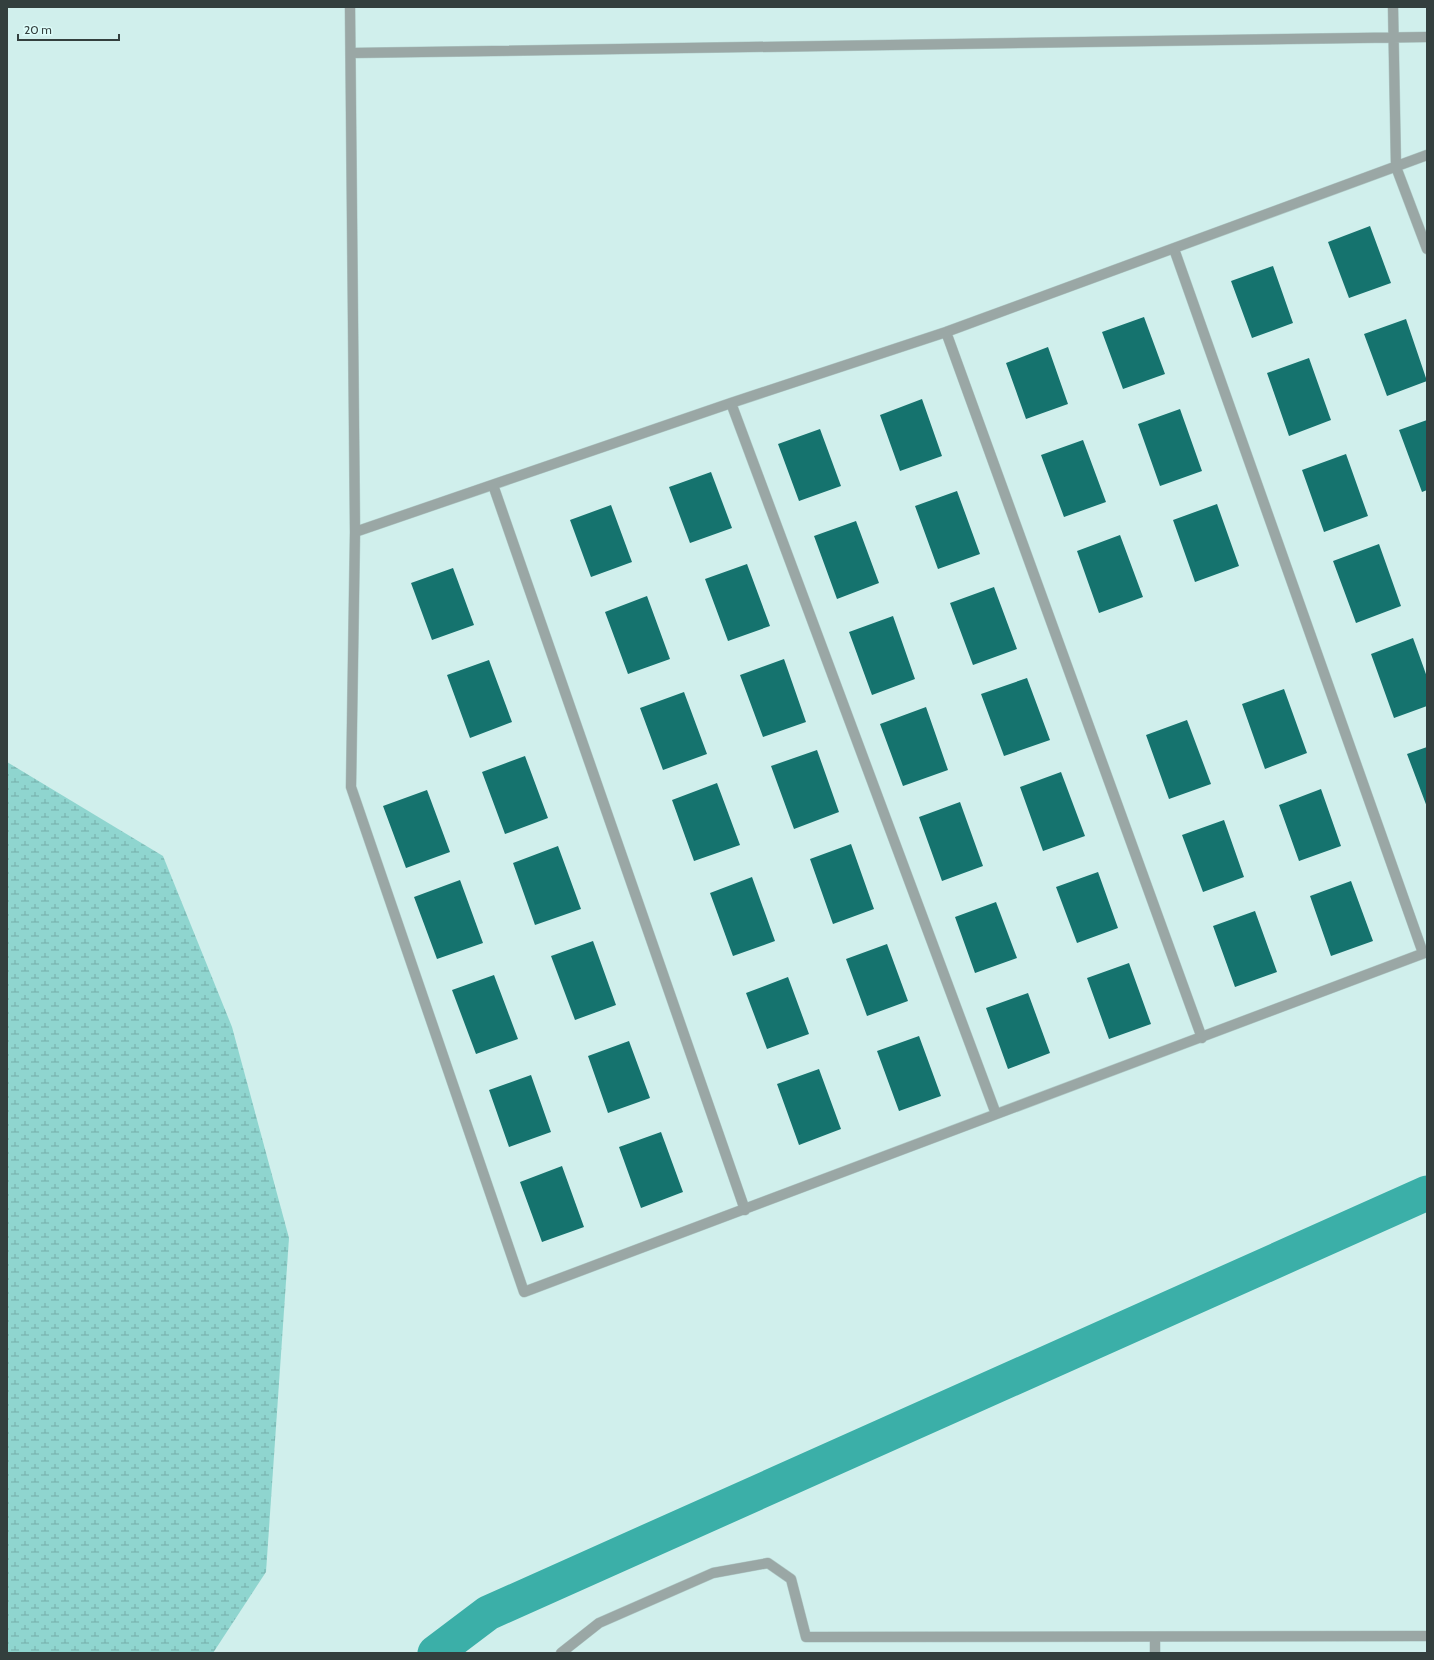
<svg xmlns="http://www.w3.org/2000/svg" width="1434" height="1660" font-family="Cabin,sans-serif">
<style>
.wetland{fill:url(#wetland-marsh)}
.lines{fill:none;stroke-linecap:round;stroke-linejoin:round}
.canal{stroke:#3bafa8;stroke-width:35}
.building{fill:#15736e}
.minor-casing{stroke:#b1ccc9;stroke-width:11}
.minor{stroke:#9aa7a5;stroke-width:10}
</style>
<defs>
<pattern id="wetland-marsh" width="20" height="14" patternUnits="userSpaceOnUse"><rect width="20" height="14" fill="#8fd5cf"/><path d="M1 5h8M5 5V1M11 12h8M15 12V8" fill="none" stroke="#75aea9"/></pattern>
</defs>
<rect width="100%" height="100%" fill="#d0efec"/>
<path class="wetland" d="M7 762 163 856 232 1027 289 1238 266 1572 213 1653H7Z"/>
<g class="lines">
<path class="canal" d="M435 1653 488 1613 1427 1193"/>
</g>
<path class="building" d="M1370 226 1391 283 1349 298 1328 242Z
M1273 266 1293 323 1252 338 1231 281Z
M1144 317 1165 374 1123 389 1102 332Z
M1406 319 1427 381 1387 396 1364 334Z
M1048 347 1068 404 1026 419 1006 363Z
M1309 358 1331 420 1289 436 1267 373Z
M922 399 942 456 900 471 880 415Z
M1180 409 1202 471 1160 486 1138 424Z
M1427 420V490L1422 492 1399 430Z
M820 429 841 486 799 501 778 444Z
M1083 440 1106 502 1064 517 1041 455Z
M1346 454 1368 516 1324 532 1302 470Z
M711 472 732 528 690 543 669 487Z
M957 491 980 554 938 569 915 506Z
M1217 504 1239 566 1195 582 1173 520Z
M611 505 632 562 591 577 570 520Z
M856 521 879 583 837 599 814 536Z
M1120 535 1143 597 1099 613 1077 551Z
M1379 544 1401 606 1356 623 1333 561Z
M747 564 770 626 728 641 705 579Z
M453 568 474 625 432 640 411 583Z
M994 587 1017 649 973 665 950 603Z
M647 596 670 659 628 674 605 612Z
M893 616 915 679 872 695 849 632Z
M1413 638 1427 677V706L1394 718 1371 654Z
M784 659 806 722 763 737 740 675Z
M489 660 512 722 470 738 447 675Z
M1027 678 1050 740 1004 756 981 694Z
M1284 689 1307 753 1265 769 1242 704Z
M684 692 707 754 663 770 640 708Z
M926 707 948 770 903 786 880 724Z
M1187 720 1211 784 1169 799 1146 735Z
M1427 747V807L1407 754Z
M817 750 839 812 794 829 771 766Z
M525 756 548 818 505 834 482 772Z
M1061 772 1085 836 1043 851 1020 787Z
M717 783 740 845 694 861 672 800Z
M1321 789 1341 846 1299 861 1279 805Z
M427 790 450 852 406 868 383 806Z
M960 802 983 866 942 881 919 817Z
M1224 820 1244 877 1203 892 1182 835Z
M851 844 874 909 833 924 810 859Z
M558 846 581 909 535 925 513 863Z
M1098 872 1118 928 1077 943 1056 887Z
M752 877 775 941 733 956 710 893Z
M460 880 483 943 437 959 414 897Z
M1351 881 1373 941 1331 956 1310 896Z
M996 902 1017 958 975 973 955 917Z
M1255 911 1277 972 1235 987 1213 926Z
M593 941 616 1005 575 1020 551 956Z
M887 944 908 1001 867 1016 846 959Z
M1129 963 1151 1024 1109 1039 1087 978Z
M494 975 518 1039 476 1054 452 990Z
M788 977 809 1034 767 1049 746 993Z
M1028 993 1050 1053 1008 1069 986 1008Z
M919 1036 941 1096 899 1111 877 1051Z
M629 1041 650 1098 608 1113 588 1056Z
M819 1069 841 1129 799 1145 777 1084Z
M531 1075 551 1132 509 1147 489 1090Z
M661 1132 683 1192 641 1208 619 1147Z
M562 1166 584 1227 542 1242 520 1182Z"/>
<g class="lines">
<g class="minor-casing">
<path id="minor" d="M350 7 355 532 351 787 524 1292 1427 952
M1393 7 1396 167 1427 249
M351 53 1427 37
M1174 249 1423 953
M946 332 1202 1038
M731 403 996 1114
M493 485 745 1210
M355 532 731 403 946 332 1427 155
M1155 1637V1653
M561 1653 599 1623 713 1573 768 1563 791 1579 806 1637 1427 1636"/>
</g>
<use href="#minor" class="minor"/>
</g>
<rect width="1434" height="1660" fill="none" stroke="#333f3e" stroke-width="16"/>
<path d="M18 34v6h101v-6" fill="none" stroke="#333f3e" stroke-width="2"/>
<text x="24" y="34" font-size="12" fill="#333f3e" stroke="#ddfcf9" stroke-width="3" paint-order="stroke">20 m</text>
</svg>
